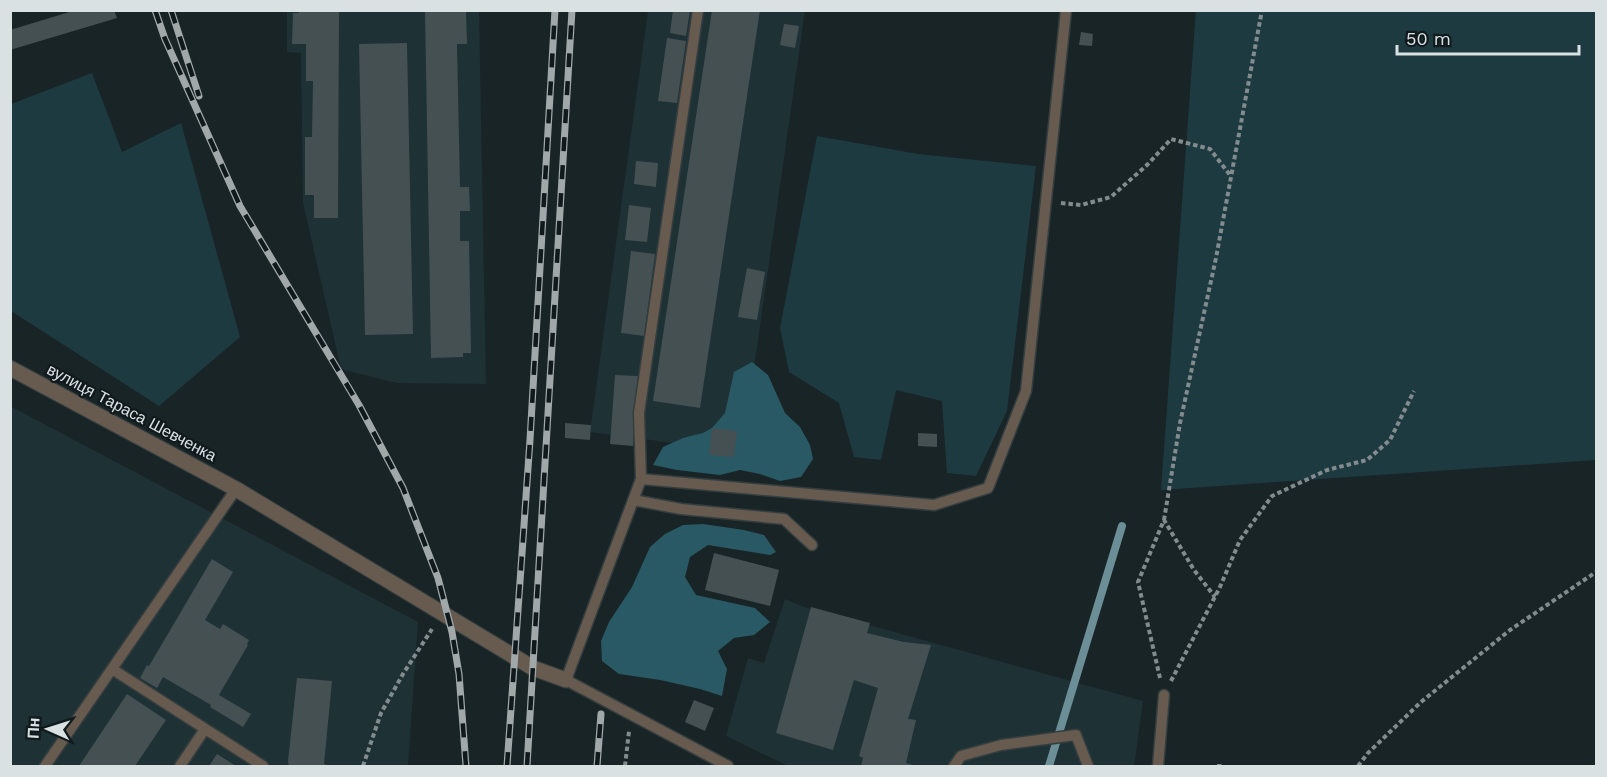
<svg xmlns="http://www.w3.org/2000/svg" width="1607" height="777" font-family="'Work Sans',sans-serif">
<style>
.built{fill:#1e3135}
.green{fill:#1e3a41}
.forest{fill:#295964}
.lines{fill:none;stroke-linecap:round;stroke-linejoin:round}
.stream{stroke:#6b8e97;stroke-width:8}
.building{fill:#455053}
.service-casing{stroke:#343e40;stroke-width:13}
.minor-casing{stroke:#343e40;stroke-width:17}
.path{stroke:#828b8d;stroke-width:4;stroke-dasharray:4.5 3;stroke-linecap:butt}
.service{stroke:#675a4e;stroke-width:10}
.minor{stroke:#675a4e;stroke-width:15}
.rail-casing{stroke:#a0a8aa;stroke-width:7}
.rail{stroke:#101a1d;stroke-width:4.5;stroke-dasharray:14;stroke-linecap:butt}
.labels{text-anchor:middle;stroke-width:4.5;stroke-linejoin:round;paint-order:stroke}
.street-label{font-size:16px;fill:#dae1e3;stroke:#101a1d}
</style>
<rect width="100%" height="100%" fill="#192426"/>
<path class="built" d="M287 11H479L486 384 397 383 341 369 303 203 301 53 287 52Z
M648 11H805L742 452 590 432Z
M10 406 418 622 408 766H11Z
M785 599 804 607 1143 701 1134 766H788L726 736 748 658 764 663Z"/>
<path class="green" d="M1196 10 1596 11V460L1161 490Z
M92 73 122 152 181 123 240 337 159 406 11 311V104Z
M817 136 918 154 1036 166 1007 411 976 476 947 473 942 401 896 390 881 460 854 457 839 403 789 372 780 328Z"/>
<path class="forest" d="M752 362 768 375 785 413 800 427 810 445 813 459 801 477 780 481 760 474 740 470 720 475 677 470 653 465 663 447 683 438 703 433 712 428 725 413 734 372Z
M703 524 744 530 764 535 776 552 770 555 708 545 690 557 685 577 696 595 755 608 770 622 754 635 734 638 718 651 727 669 722 696 700 689 660 680 619 674 602 661 601 641 609 622 632 587 650 547 665 534 683 525Z"/>
<g class="lines">
<path class="stream" d="M1049 766 1122 526"/>
</g>
<path class="building" d="M76 10H114L117 18 10 50V30Z
M299 10H339L338 218H314V195H305V137H312L313 81H306V44H292L293 13H299Z
M425 10H466L467 44H457L460 187H469L470 211H460V241H469L471 353H463V357L431 358Z
M673 10H690L686 36 670 33Z
M712 10H760L700 408 653 401Z
M784 24 799 26 795 48 780 45Z
M1081 32 1093 34 1092 46 1079 45Z
M667 38 686 41 677 103 658 101Z
M407 43 413 334 365 335 359 44Z
M636 161 658 163 656 187 634 184Z
M629 205 651 208 647 242 625 240Z
M631 251 655 254 644 336 621 333Z
M747 268 765 272 757 320 738 317Z
M615 375 638 376 633 446 610 444Z
M565 423 591 425 590 440 565 438Z
M712 428 737 431 734 457 709 455Z
M918 433 937 434V447L918 446Z
M714 553 779 570 770 606 705 590Z
M212 559 233 572 205 620 220 629 223 624 249 640 247 644 248 645 219 695 251 714 243 727 210 707 211 705 163 677 157 688 140 678 147 665 149 666Z
M811 607 870 623 867 633 904 642 931 645 908 719 916 720 906 763 916 766H861L863 758 859 756 878 688 854 680 833 750 776 733Z
M297 678 332 681 324 764 329 766H289L288 761Z
M127 694 166 720 135 766H79Z
M694 700 714 708 705 731 685 722Z
M217 754 236 766H209Z"/>
<g class="lines">
<g class="service-casing">
<path id="service" d="M698 10 639 413 641 479 566 680 728 766
M641 479 934 505 988 488 1026 391 1066 10
M633 500 681 509 784 519 812 545
M112 669 263 766
M45 766 236 489
M180 766 205 729
M954 766 961 756 1001 745 1076 735 1088 766
M1158 766 1164 695"/>
</g>
<g class="minor-casing">
<path id="minor" d="M10 368 236 489 515 657 533 668 566 680"/>
</g>
<path class="path" d="M1061 203 1081 205 1111 197 1148 164 1171 139 1210 149 1230 175
M1164 520 1180 423 1216 258 1262 10
M1160 678 1138 582 1164 520 1194 570 1215 597
M1171 681 1220 587 1240 540 1272 496 1327 470 1367 460 1390 440 1414 391
M363 766 381 713 403 674 432 629
M625 766 629 731
M1217 766H1222
M1358 766 1368 753 1421 702 1510 630 1596 572"/>
<use href="#service" class="service"/>
<use href="#minor" class="minor"/>
<g class="rail-casing">
<path id="rail" d="M155 10 165 39 240 206 359 405 403 488 438 578 452 632 459 674 466 766
M171 10 199 96
M507 766 530 440 555 10
M527 766 572 10
M597 766 601 714"/>
</g>
<use href="#rail" class="rail"/>
</g>
<g class="labels">
<g class="street-label">
<text transform="translate(132 412) rotate(28)" y="6">вулиця Тараса Шевченка</text>
</g>
</g>
<rect width="1607" height="777" fill="none" stroke="#dae1e3" stroke-width="24"/>
<g transform="translate(48 729) rotate(273)" stroke="#101a1d" stroke-width="4.5" paint-order="stroke">
<path d="M0-4.5L10 22L0 15L-10 22Z" fill="#dae1e3"/>
<text y="-9" font-size="16" font-weight="bold" text-anchor="middle" fill="#dae1e3">Пн</text>
</g>
<path d="M1397 45v9h182v-9" fill="none" stroke="#dae1e3" stroke-width="3"/>
<text x="1406" y="45" font-size="18" fill="#dae1e3" stroke="#101a1d" stroke-width="4.5" paint-order="stroke">50 m</text>
</svg>
